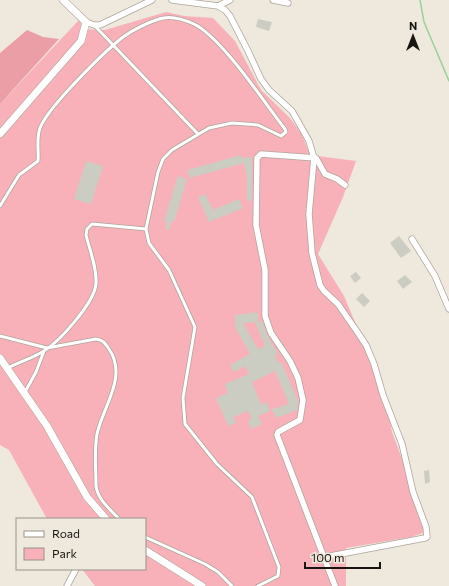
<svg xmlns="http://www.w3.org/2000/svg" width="449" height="586" font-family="Commissioner,sans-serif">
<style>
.green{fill:#f8b1b9}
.forest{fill:#ec9ea7}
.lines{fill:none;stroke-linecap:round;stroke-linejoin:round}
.stream{stroke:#9ad09a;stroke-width:1.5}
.building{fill:#cccdc2;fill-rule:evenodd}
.service-casing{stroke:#aca59c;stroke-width:4.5}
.minor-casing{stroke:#aca59c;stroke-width:7}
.tertiary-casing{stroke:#aca59c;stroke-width:8}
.service{stroke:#fff;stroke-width:3}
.minor{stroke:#fff;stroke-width:5.5}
.tertiary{stroke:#fff;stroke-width:7}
</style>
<rect width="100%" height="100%" fill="#eee8dd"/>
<path class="green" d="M166 12 184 16 213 18 235 41 261 90 289 117 301 133 310 155 356 161 343 197 318 254 344 296 384 391 392 432 429 531 411 537 346 548V586H95L82 569H145V519H47L9 450 0 445V104L79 20 84 29 105 30Z"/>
<path class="forest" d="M27 30 43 37 59 39 0 104V53Z"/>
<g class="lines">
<path class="stream" d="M420 0 424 22 449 81"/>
</g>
<path class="building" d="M258 19 272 22 269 31 256 27Z
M241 155 242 158 252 157V200L247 201V176L244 163 190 178 187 170Z
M86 161 103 166 91 204 74 199Z
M178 176 187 179 174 222 171 221 169 230 165 229 167 222 164 221Z
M205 194 213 210 239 199 243 208 209 222 198 197Z
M399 236 411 251 401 258 390 243Z
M356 272 361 278 355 283 350 276Z
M405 275 412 282 403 289 397 281Z
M362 293 370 301 364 307 356 299Z
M257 312 259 323 262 321 267 335 278 354 275 356 278 363 281 362 298 401 297 410 276 418 272 409 289 404 275 371 252 382 261 405 267 402 270 411 258 416 262 424 251 429 248 420 252 419 248 411 233 417 236 423 228 426 216 398 228 393 225 384 249 374 245 366 234 372 230 365 250 354 235 327V315ZM255 322 265 346 258 349 243 323Z
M429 470 430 482 425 484 424 471Z"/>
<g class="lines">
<g class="service-casing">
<path id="service" d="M94 25 198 134
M0 206 19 175 38 161C39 151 36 139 40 128 48 107 104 52 123 37 133 30 147 23 159 19 170 15 183 19 194 24 222 38 264 102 285 129L286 132 281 136 258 125 232 123 209 128 172 150 163 159 158 172 146 229 149 243 169 270 195 327 183 398 185 424 217 464 252 497 279 567 278 576 258 586
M0 336 47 348 96 339C103 340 105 343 109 349 128 377 103 406 97 434 94 451 96 469 96 486 98 500 110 509 119 519
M8 368C19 362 33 358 44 351 60 341 94 303 96 284 97 268 90 251 86 235L87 229 92 224 146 229
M25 392 36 372 44 351
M145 537 205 564 218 572 232 586"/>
</g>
<g class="minor-casing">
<path id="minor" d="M172 0 218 6 225 10 230 16 248 51 261 79 269 90 292 111 309 141 314 158 309 214 312 253 320 285 324 291 338 304 358 333 366 345 374 364 383 395 402 444 413 492 426 527 427 537 425 538 325 557
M273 0 288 3
M218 6 230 0
M86 22 94 25H100L152 0
M412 239 435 276 449 309
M67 586 76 569
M335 586 277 435 278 432 300 420 303 400 298 378 290 361 271 333 265 316V270L256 225 257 158 261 154 316 158 325 174 337 179 345 185"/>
</g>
<g class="tertiary-casing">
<path id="tertiary" d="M0 134 81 41 86 22 63 0
M0 358 47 426 87 497 106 519
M145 550 202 586"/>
</g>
<use href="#service" class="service"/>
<use href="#minor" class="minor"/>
<use href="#tertiary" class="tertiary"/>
</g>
<rect x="16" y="518" width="130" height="52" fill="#eee8dd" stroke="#98948b"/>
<rect x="24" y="531" width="20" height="6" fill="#ffffff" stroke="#98948b"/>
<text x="52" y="538" font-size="12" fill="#171511">Road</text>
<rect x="24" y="548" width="20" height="12" fill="#f8b1b9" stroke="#98948b"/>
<text x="52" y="558" font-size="12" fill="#171511">Park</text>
<g transform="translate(413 36)" stroke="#eee8dd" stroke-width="3" paint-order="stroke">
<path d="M0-3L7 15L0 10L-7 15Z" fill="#171511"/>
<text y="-6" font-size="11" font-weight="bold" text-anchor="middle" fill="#171511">N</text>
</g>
<path d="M305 562v6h75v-6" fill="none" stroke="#171511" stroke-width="2"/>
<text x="311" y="562" font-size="12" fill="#171511" stroke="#eee8dd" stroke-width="3" paint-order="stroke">100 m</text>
</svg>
